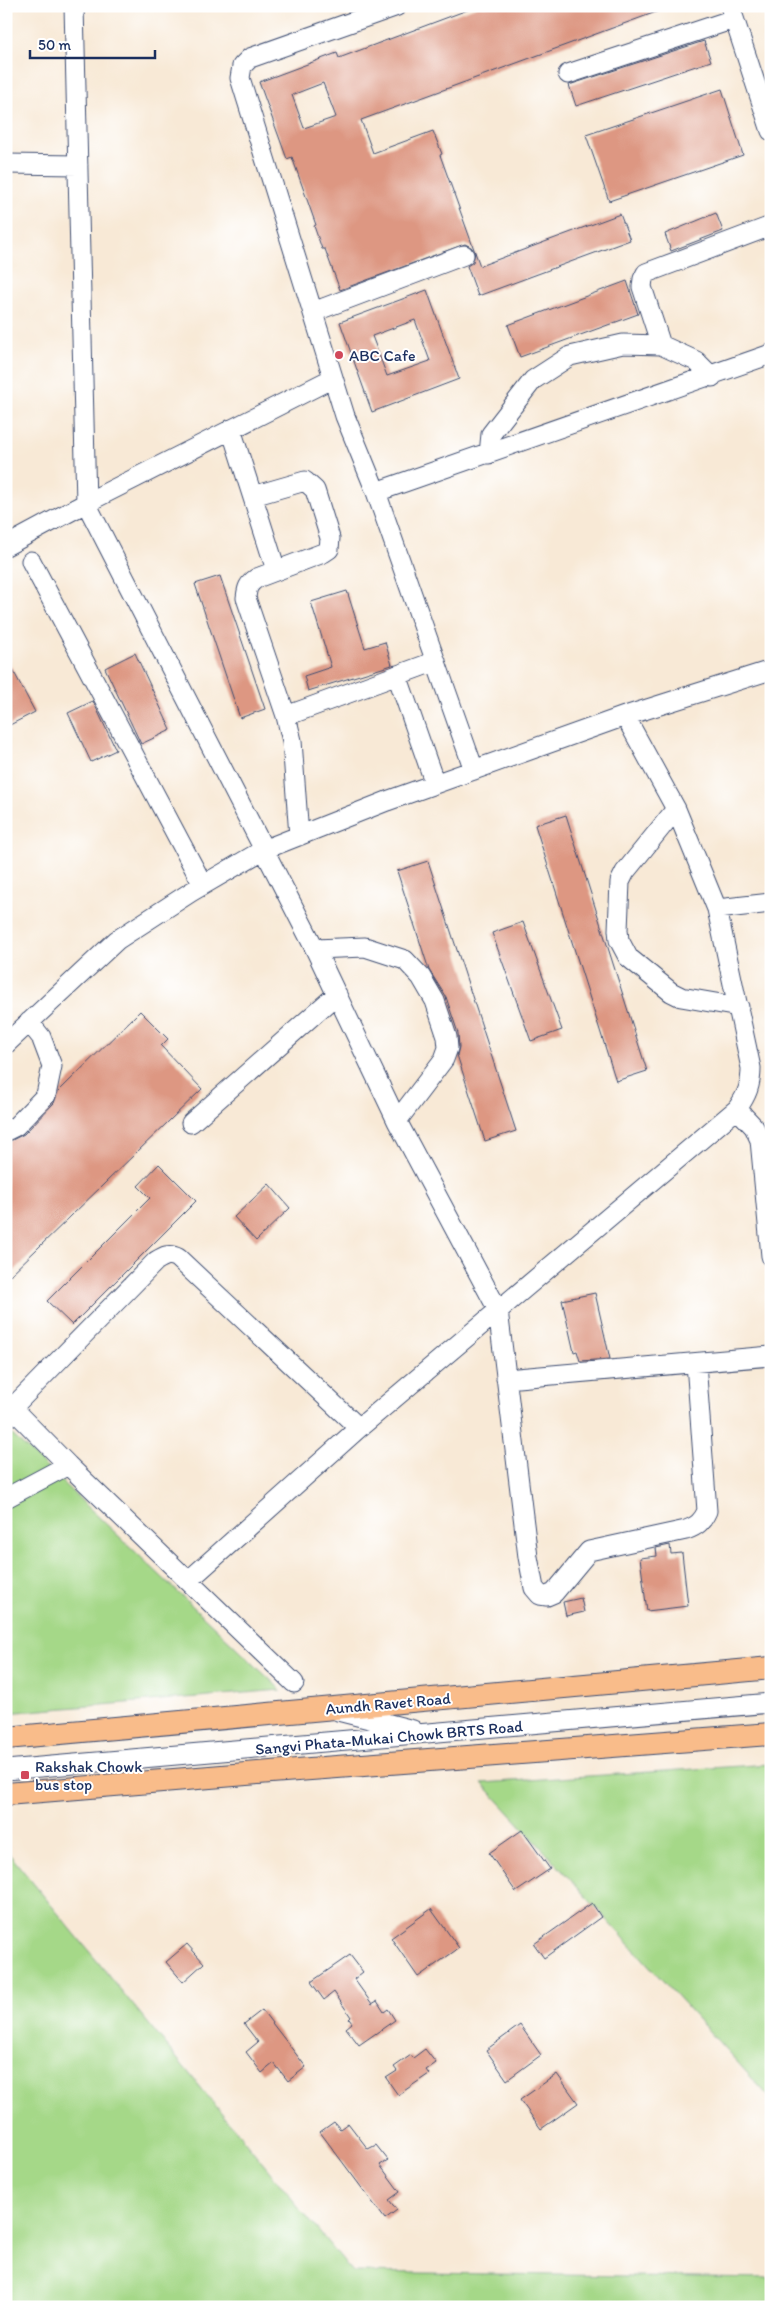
<svg xmlns="http://www.w3.org/2000/svg" width="777" height="2313" font-family="Itim,sans-serif">
<style>
.green{fill:#a5d888;stroke:#608473}
.building{fill:#dd9782;fill-rule:evenodd}
.lines{fill:none;stroke-linecap:round;stroke-linejoin:round}
.minor-casing{stroke:#3c4b70;stroke-width:21}
.major-casing{stroke:#3c4b70;stroke-width:24}
.minor{stroke:#fff;stroke-width:19}
.major{stroke:#f9bc8a;stroke-width:22}
.poi-dot{fill:#d1495b;stroke:#fff;stroke-width:2}
.labels{text-anchor:middle;stroke-width:4;stroke-linejoin:round;paint-order:stroke}
.poi-label{font-size:16px;fill:#1b2f5e;stroke:#fff;text-anchor:start}
.street-label{font-size:16px;fill:#1b2f5e;stroke:#fff}
</style>
<rect width="100%" height="100%" fill="#fff"/>
<filter id="ink" filterUnits="userSpaceOnUse"><feTurbulence type="fractalNoise" baseFrequency=".02" numOctaves="2"/><feDisplacementMap in="SourceGraphic" scale="10" xChannelSelector="R" yChannelSelector="G"/><feConvolveMatrix kernelMatrix="1 2 1 2 8 2 1 2 1" color-interpolation-filters="sRGB"/></filter>
<filter id="wash" filterUnits="userSpaceOnUse"><feTurbulence type="fractalNoise" baseFrequency=".0096" numOctaves="4" result="noise"/><feDisplacementMap in="SourceGraphic" scale="20" xChannelSelector="R" yChannelSelector="G"/><feGaussianBlur stdDeviation="1.12" result="paint"/><feColorMatrix in="noise" values="0 0 0 0 0 0 0 0 0 0 0 0 0 0 0 0 0 1.4 0 .05"/><feComposite in="paint" operator="in"/></filter>
<g filter="url(#wash)">
<rect width="100%" height="100%" fill="#f8e9d6"/>
<path class="green" d="M6 1429 281 1690 6 1713Z
M771 1764V2099L482 1783Z
M6 1850 352 2272 771 2278V2307H6Z"/>
<g id="blocks">
<path class="building" d="M478 6 667 8 361 120 373 153 433 131 442 154 440 155 480 266 620 214 630 240 478 296 467 266 473 262 475 252 471 247 465 244 340 290 325 249H322L314 226 316 225 292 157 287 159 259 82 337 53 339 58ZM323 83 336 117 304 128 292 95Z
M704 41 711 61 576 106 569 85Z
M722 89 743 155 609 201 586 135Z
M716 213 723 231 671 251 665 234Z
M627 281 638 314 520 357 508 325Z
M427 290 459 379 372 412 340 322ZM415 320 430 361 387 376 372 336Z
M220 576 265 709 240 718 195 584Z
M347 591 365 648 385 642 392 665 308 691 304 676 331 667 311 602Z
M135 653 171 730 141 744 105 668Z
M6 657 35 712 6 727Z
M93 701 116 750 91 762 68 713Z
M566 815 647 1071 616 1081 535 825Z
M428 861 516 1131 485 1141 457 1055 459 1047 458 1033 446 997 429 970 397 871Z
M523 922 562 1030 531 1041 492 933Z
M140 1011 168 1039 161 1046 202 1089 6 1279V1143L24 1134 54 1103 58 1092Z
M159 1164 196 1201 72 1325 47 1301 150 1198 138 1186Z
M269 1184 290 1208 256 1241 234 1217Z
M595 1293 610 1359 580 1361 577 1351 574 1352 562 1300Z
M670 1545 671 1554 682 1553 688 1606 647 1611 640 1558 657 1556 656 1548Z
M581 1598 584 1612 566 1616 563 1602Z
M522 1830 550 1869 516 1892 489 1853Z
M592 1903 601 1917 544 1958 534 1944Z
M431 1909 459 1948 418 1977 391 1938Z
M187 1944 204 1963 183 1982 166 1962Z
M350 1955 363 1972 354 1979 372 2004 377 2001 384 2012 388 2009 395 2020 359 2045 346 2028 352 2023 349 2019 351 2017 334 1992 324 2000 311 1982Z
M262 2010 306 2067 288 2081 274 2063 262 2073 246 2052 258 2042 244 2024Z
M520 2025 541 2055 507 2080 486 2050Z
M425 2049 436 2063 426 2070 429 2074 398 2095 386 2078 397 2071 394 2067 411 2055 413 2058Z
M557 2074 578 2103 541 2129 520 2100Z
M334 2122 340 2129 348 2123 368 2149 376 2145 388 2160 380 2165 400 2192 389 2200 397 2210 385 2219 320 2132Z"/>
</g>
</g>
<g filter="url(#ink)">
<use href="#blocks" fill-opacity="0" stroke="#3c4b70" stroke-width="1"/>
<g class="lines">
<g class="minor-casing">
<path id="minor" d="M74 6 86 503 333 378
M397 6 250 58 242 66 240 78 345 416 376 492 474 770
M730 6 771 131
M568 74 734 19
M6 164 78 165
M313 312 464 255
M661 345 642 287 643 279 646 273 771 226
M231 429 276 570
M489 454 491 434 533 380 570 356 623 344 661 345 696 361 712 377
M376 492 771 354
M253 496 305 481 315 490 330 538 329 549 323 553 257 578C248 584 247 588 246 598L286 716 292 741 299 836
M6 546 86 503 315 949 397 1121 498 1310 528 1557 534 1588 540 1595 547 1596 554 1593 589 1551 686 1530C697 1526 702 1522 707 1511L696 1363
M31 561 203 885
M397 675 435 784
M286 716 436 661
M676 809 625 872 620 882 618 930 619 940 628 957 671 992 681 997 739 1007
M717 909 771 903
M315 949 365 947 405 960 421 977 435 1001 447 1037 448 1048 444 1059 397 1121
M6 1044 117 940 191 892 263 850 387 801 625 716 771 670
M737 1109 754 1127 760 1140 771 1256
M191 1123 337 994
M6 1131 16 1126 46 1095 52 1066 41 1037 29 1022
M506 1379 771 1356
M6 1402 68 1465 6 1498
M12 1408 156 1261C164 1256 169 1253 178 1258L359 1428
M68 1465 294 1683
M188 1581 359 1428 737 1109C747 1095 751 1085 751 1068L717 909 676 809 625 716
M338 1711 413 1730
M6 1770 771 1703"/>
</g>
<g class="major-casing">
<path id="major" d="M6 1738 771 1668
M6 1794 258 1773 771 1734"/>
</g>
<use href="#minor" class="minor"/>
<use href="#major" class="major"/>
</g>
</g>
<g class="poi-dot">
<circle cx="339" cy="355" r="5"/>
<rect x="20" y="1770" width="10" height="10" rx="2.5"/>
</g>
<g class="labels">
<g class="poi-label">
<text x="349" y="361">ABC Cafe</text>
<text x="35" y="1772">Rakshak Chowk<tspan x="35" dy="18">bus stop</tspan></text>
</g>
<g class="street-label">
<text transform="translate(388 1703) rotate(-5)" y="6">Aundh Ravet Road</text>
<text transform="translate(389 1737) rotate(-5)" y="6">Sangvi Phata-Mukai Chowk BRTS Road</text>
</g>
</g>
<rect width="777" height="2313" fill="none" stroke="#fff" stroke-width="25"/>
<path d="M30 50v8h125v-8" fill="none" stroke="#1b2f5e" stroke-width="2.5"/>
<text x="38" y="50" font-size="15" fill="#1b2f5e" stroke="#ffffff" stroke-width="4" paint-order="stroke">50 m</text>
</svg>
